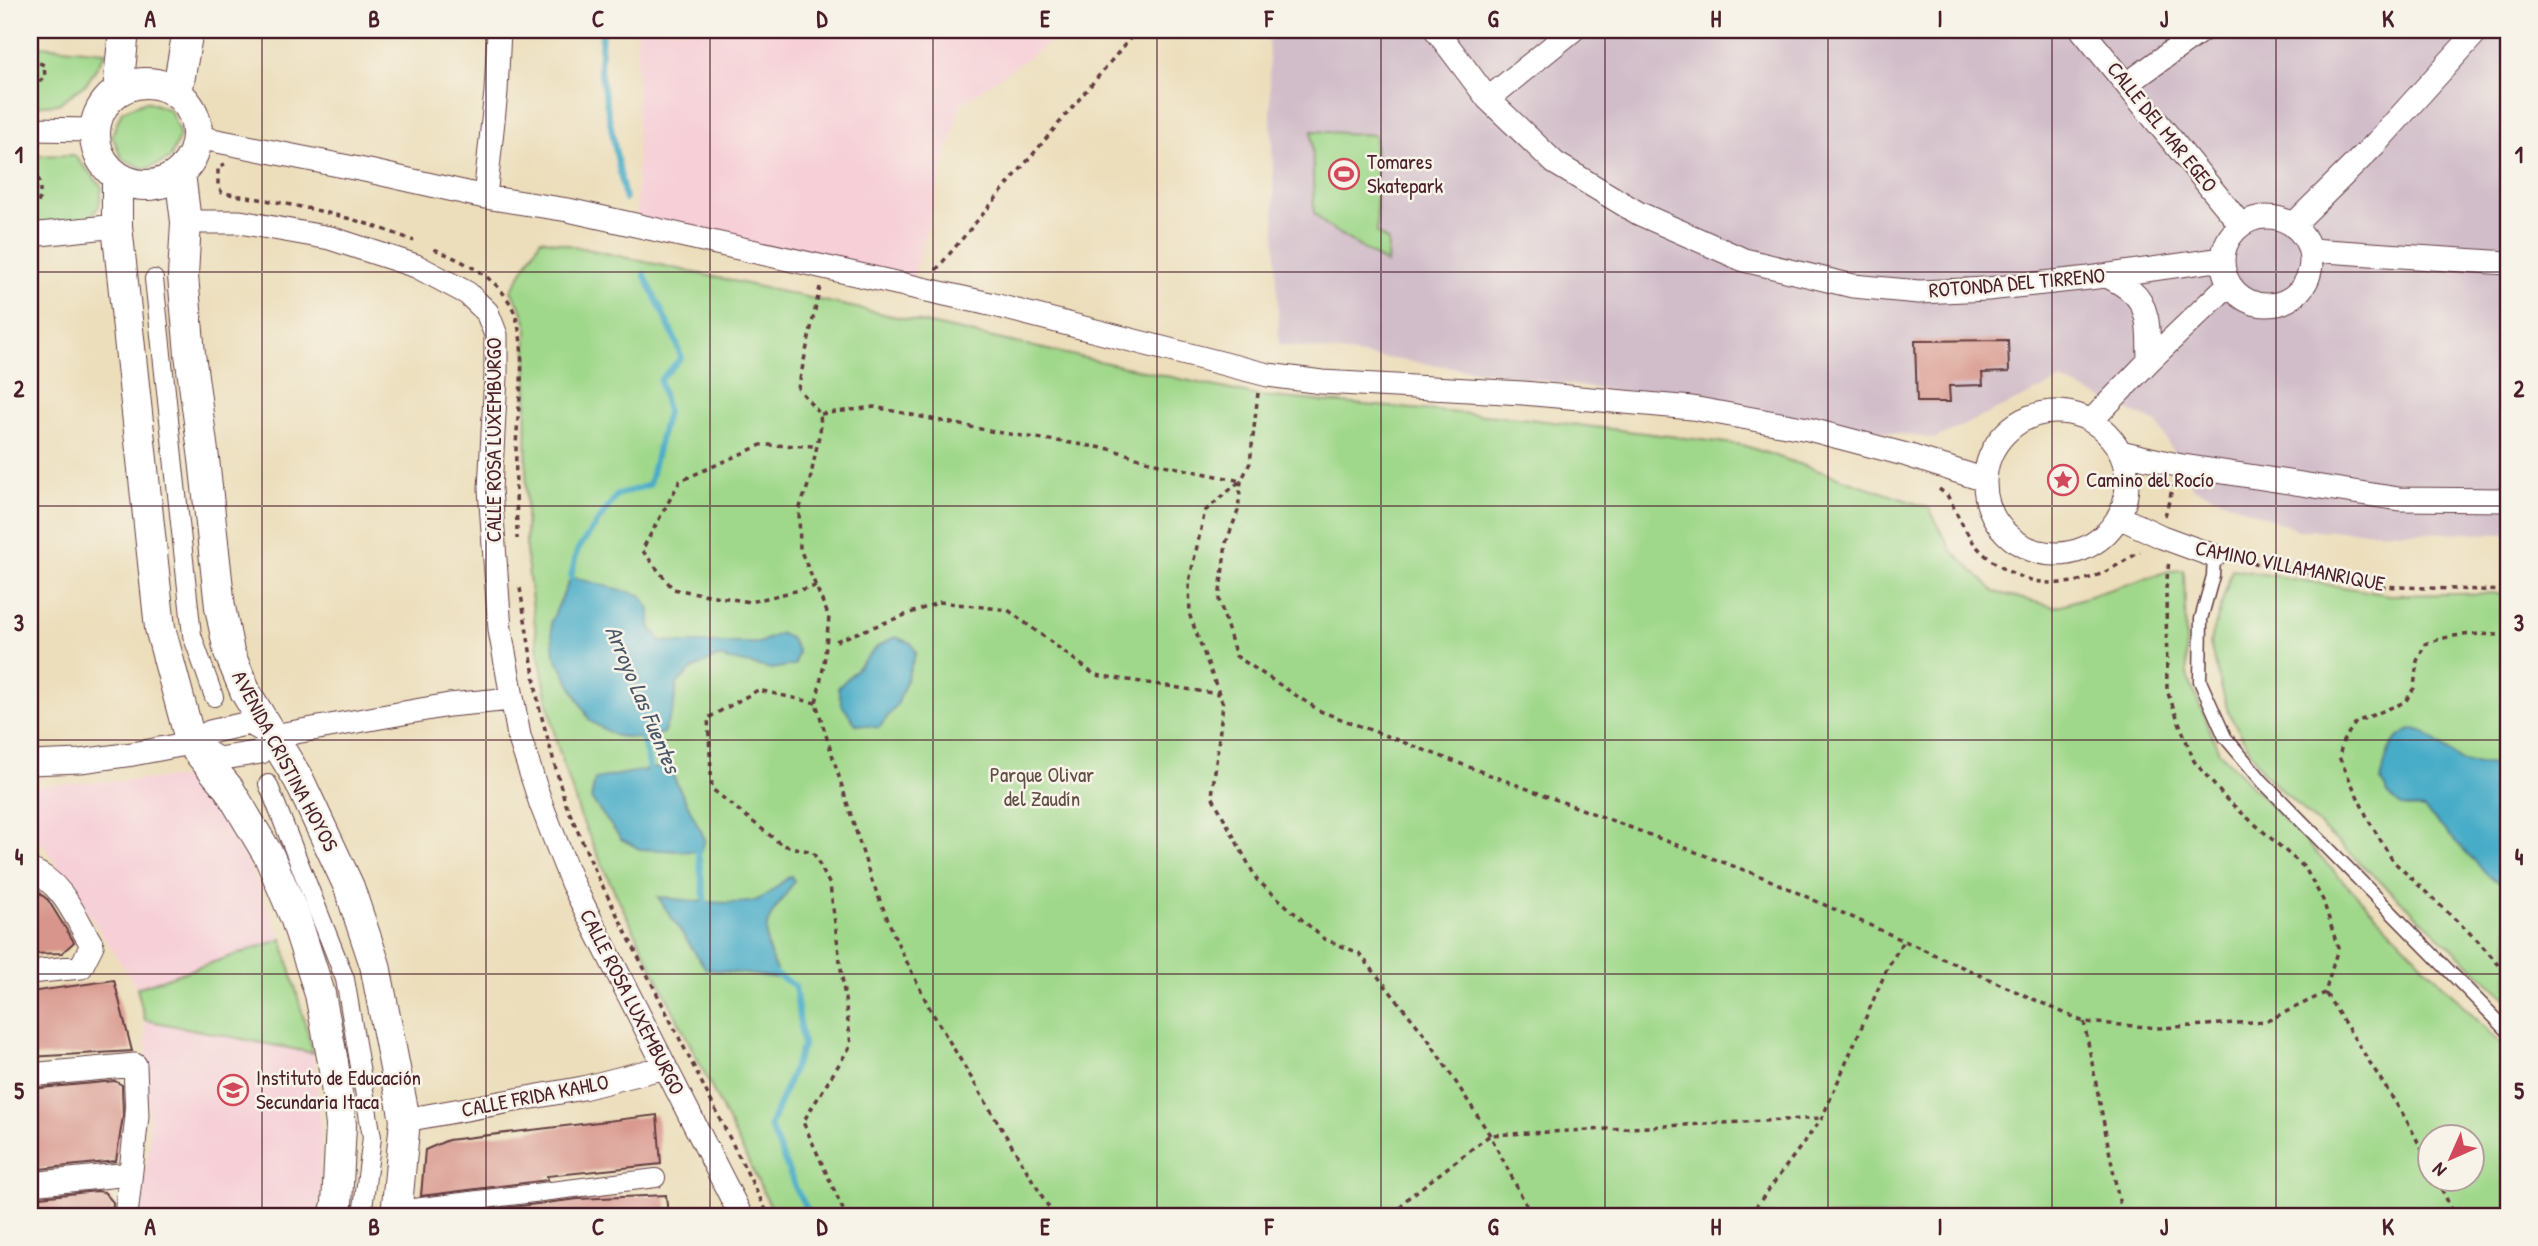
<svg xmlns="http://www.w3.org/2000/svg" width="2538" height="1246" font-family="'Patrick Hand',sans-serif">
<style>
.built{fill:#f6cfd7}
.industrial{fill:#d1bdc9}
.green{fill:#a0d88b;stroke:#757c5b;stroke-width:2;fill-rule:evenodd}
.water{fill:#47acc7;stroke:#486679;stroke-width:2}
.lines{fill:none;stroke-linecap:round;stroke-linejoin:round}
.stream{stroke:#47acc7;stroke-width:6}
.building{fill:#d8958b}
.service-casing{stroke:#623c41;stroke-width:15}
.pedestrian-casing{stroke:#623c41;stroke-width:20}
.minor-casing{stroke:#623c41;stroke-width:25}
.tertiary-casing{stroke:#623c41;stroke-width:32}
.path{stroke:#623c41;stroke-width:3.5;stroke-dasharray:5 5;stroke-linecap:butt}
.service{stroke:#fff;stroke-width:12}
.pedestrian{stroke:#fff;stroke-width:18}
.minor{stroke:#fff;stroke-width:23}
.tertiary{stroke:#fff;stroke-width:30}
.grid{fill:none;stroke:#4a1f2b;stroke-width:2;stroke-opacity:0.55}
.labels{text-anchor:middle;stroke-width:5;stroke-linejoin:round;paint-order:stroke}
.street-label{font-size:21px;fill:#4a1f2b;stroke:#f7f3e8}
.poi-label{font-size:21px;fill:#4a1f2b;stroke:#f7f3e8;text-anchor:start}
.park-label{font-size:21px;fill:#604d43;stroke:#f7f3e8}
.water-label{font-size:23px;font-style:italic;fill:#495769;stroke:#f7f3e8}
.neatline{fill:none;stroke:#4a1f2b;stroke-width:2.5}
.grid-label{font-size:23px;text-anchor:middle;font-weight:bold;fill:#4a1f2b}
</style>
<rect width="100%" height="100%" fill="#f7f3e8"/>
<filter id="ink" filterUnits="userSpaceOnUse"><feTurbulence type="fractalNoise" baseFrequency=".0143" numOctaves="2"/><feDisplacementMap in="SourceGraphic" scale="14" xChannelSelector="R" yChannelSelector="G"/><feConvolveMatrix kernelMatrix="1 2 1 2 8 2 1 2 1" color-interpolation-filters="sRGB"/></filter>
<filter id="wash" filterUnits="userSpaceOnUse"><feTurbulence type="fractalNoise" baseFrequency=".00686" numOctaves="4" result="noise"/><feDisplacementMap in="SourceGraphic" scale="28" xChannelSelector="R" yChannelSelector="G"/><feGaussianBlur stdDeviation="1.57" result="paint"/><feColorMatrix in="noise" values="0 0 0 0 0 0 0 0 0 0 0 0 0 0 0 0 0 1.4 0 .05"/><feComposite in="paint" operator="in"/></filter>
<g filter="url(#wash)">
<rect width="100%" height="100%" fill="#ecdebb"/>
<path class="built" d="M637 30H1065L1063 33 961 104 911 287 637 226Z
M170 778H189L204 784 247 860 282 939 137 988 30 824V786Z
M145 1020 313 1053 322 1127 320 1199 316 1216H139L150 1137Z"/>
<path class="industrial" d="M1268 30H2508V534L2298 530 2193 488 2157 423 2061 380 1934 439 1474 370 1279 344Z"/>
<path class="green" d="M30 45 106 52 87 83 58 104 30 106Z
M146 101 170 110 180 135 170 159 146 169 122 159 112 135 122 111Z
M1312 131 1375 135 1377 233 1388 241 1387 264 1327 226 1314 213Z
M74 155 102 187 99 206 91 218 30 225V156Z
M541 239 1258 396 1520 418 1743 445 1929 508 1951 550 1995 592 2055 607 2169 571 2184 570 2187 675 2219 752 2508 1052V1216H775L610 882 581 818 556 741 538 650 526 552 527 325 522 310 511 291ZM2430 1138H2472V1180H2430Z
M2232 569 2390 595 2508 593V1000L2264 774 2228 712 2210 644Z
M282 939 313 1053 145 1020 137 988Z"/>
<path class="water" d="M571 577 641 595 650 610V626L660 640 679 643H759L780 633 791 639 798 652 795 665 772 669 717 657 691 670 677 684 673 710 663 733 644 739 616 736 590 721 554 654 551 622Z
M895 637 911 643 916 652 898 703 879 728 856 724 842 705 838 688 878 646Z
M2414 729 2422 731 2463 762 2495 765 2508 770V887L2491 878 2424 809 2401 806 2389 795 2381 781C2386 757 2388 737 2414 729Z
M668 766 705 839 701 852 640 849 621 839 591 799 595 779Z
M791 876 794 881C788 893 779 902 772 914 759 935 771 957 779 978L706 969 658 897C682 900 732 906 754 901 769 897 778 883 791 876Z"/>
<g class="lines">
<path class="stream" d="M602 30 600 70 625 199
M573 582 571 577 577 551 617 495 649 485 667 412 660 380 681 358 676 341 644 274
M641 733 650 769 653 776
M694 845 698 852 705 902 711 908
M774 973 795 986 803 1046 770 1126 796 1189 811 1216"/>
</g>
<g id="blocks">
<path class="building" d="M2008 340 2009 372 1982 373 1983 385 1949 386 1950 402H1917L1915 341Z
M30 885 48 900 74 942 62 953 30 954Z
M114 980 132 1051 30 1057V992Z
M115 1081 122 1085 123 1116 116 1161 30 1170V1089Z
M657 1115 661 1164 547 1176 548 1180 421 1196 425 1150 448 1140Z
M97 1191 104 1192 113 1202 112 1216H30V1198Z
M666 1195 668 1216H439L578 1199Z"/>
</g>
</g>
<g filter="url(#ink)">
<use href="#blocks" fill-opacity="0" stroke="#623c41" stroke-width="2"/>
<g class="lines">
<g class="service-casing">
<path id="service" d="M2214 556 2213 576 2201 619 2200 681 2225 737 2263 782 2508 1031"/>
</g>
<g class="pedestrian-casing">
<path id="pedestrian" d="M154 279 192 635 214 697
M268 784 345 979 372 1137 362 1216
M397 1210 656 1178"/>
</g>
<g class="minor-casing">
<path id="minor" d="M1436 30 1488 99 1555 163 1638 213 1744 260 1853 286 1919 292 1988 289 2089 278 2223 259
M2082 30 2241 225
M2127 84 2202 30
M1488 99 1573 30
M30 129 94 130
M197 137 369 171 485 197 568 210 990 304 1268 375 1322 382 1523 393 1692 408 1808 429 1907 455 1985 480
M485 197 496 92 499 30
M2223 261a44 44 0 1 1 88 0a44 44 0 1 1-88 0Z
M186 222H240L330 238 416 266 467 293 487 312 496 335V376L490 489 500 630 519 736 541 804 572 883 741 1216
M2293 225 2377 142 2478 30
M30 235 117 226
M2310 250 2508 263
M2107 276C2115 280 2124 285 2131 291 2152 308 2148 338 2149 361
M1985 483a71 71 0 1 1 142 0a71 71 0 1 1-142 0Z
M2091 421 2149 361 2229 284
M2120 452 2177 465 2399 499 2508 500
M2119 517 2162 537 2214 556
M273 736 449 705 512 699
M196 746 218 759 261 752 273 736
M30 763 80 761 133 754 191 743 210 732 249 723 273 736
M30 870C62 881 75 917 92 945L81 967 30 972
M30 1075 135 1065 137 1116 126 1216
M405 1120 583 1088 665 1067
M30 1184 130 1174"/>
</g>
<g class="tertiary-casing">
<path id="tertiary" d="M95 134a51 51 0 1 1 102 0a51 51 0 1 1-102 0Z
M118 91 124 30
M177 93 188 30
M180 173 186 222 183 276 190 354 204 459 220 607 229 652 246 693 299 780 349 887 375 965 405 1120 396 1216
M117 177V226L160 628 191 743 229 789 269 856 295 917 320 994 333 1062 341 1125 337 1204 334 1216"/>
</g>
<path class="path" d="M30 59 44 65 45 77 30 88
M225 164 218 167V185L222 193C288 203 352 215 414 241
M30 172 39 180C41 194 41 204 30 214
M434 249C462 261 492 274 508 300 533 339 516 409 516 453 515 482 517 510 517 539
M936 270 1137 30
M820 287 798 388 820 414 821 426 810 480 799 510 800 549 829 617 824 664 816 703 870 876 897 942 930 1009 1054 1216
M1258 393 1250 463 1241 481 1238 511 1226 543 1219 600 1236 656 1320 711 1765 878 2084 1022 2160 1028 2267 1021 2325 993 2338 948 2323 900 2305 868 2226 799 2194 761 2167 691 2166 589 2169 560
M821 414 874 407 990 431 1110 449 1159 464 1241 481
M1239 482 1205 511 1189 582 1190 616 1223 704 1212 796 1257 880 1324 939 1359 953 1428 1039 1490 1135 1532 1216
M1939 489 1947 495C1957 512 1966 536 1980 550 2011 582 2057 592 2098 575 2113 569 2127 559 2140 552
M2165 516 2173 486
M2233 559 2374 586 2508 591
M816 586 750 602 673 589 642 550 680 481 761 445 817 446
M520 588 539 707 565 802 597 875 769 1216
M2508 636C2479 633 2453 633 2425 644L2417 661 2414 688 2405 702 2356 722 2343 741 2339 757 2369 821 2393 861 2477 940 2508 975
M836 641 940 602 1008 610 1095 675 1219 694
M816 703 758 690 708 718 712 789 782 845 813 852 830 885 851 1045 803 1122 846 1216
M2326 994 2406 1119 2430 1165
M2084 1022 2122 1216
M2437 1180 2455 1216
M1394 1216 1408 1198 1490 1135 1822 1118
M1749 1216 1822 1118 1886 971 1904 939"/>
<use href="#service" class="service"/>
<use href="#pedestrian" class="pedestrian"/>
<use href="#minor" class="minor"/>
<use href="#tertiary" class="tertiary"/>
</g>
</g>
<path class="grid" d="M262 30V1216M486 30V1216M710 30V1216M933 30V1216M1157 30V1216M1381 30V1216M1605 30V1216M1828 30V1216M2052 30V1216M2276 30V1216M30 272H2508M30 506H2508M30 740H2508M30 974H2508"/>
<defs>
<g id="stadium-ring" transform="scale(1.575)"><circle r="9.5" fill="#f7f3e8" stroke="#d1495b" stroke-width="1.5"/><path d="M0-5a6.5 5 0 1 0 0 10a6.5 5 0 1 0 0-10ZM-3.5-1.8h7v3.6h-7Z" fill="#d1495b"/></g>
<g id="sight-ring" transform="scale(1.575)"><circle r="9.5" fill="#f7f3e8" stroke="#d1495b" stroke-width="1.5"/><path d="M0-6L1.8-2.2L6-1.7L2.9 1.2L3.7 5.4L0 3.3L-3.7 5.4L-2.9 1.2L-6-1.7L-1.8-2.2Z" fill="#d1495b"/></g>
<g id="school-ring" transform="scale(1.575)"><circle r="9.5" fill="#f7f3e8" stroke="#d1495b" stroke-width="1.5"/><path d="M0-5L7-2L0 1L-7-2ZM-4 1L0 2.5L4 1V4Q0 6-4 4Z" fill="#d1495b"/></g>
</defs>
<g fill-rule="evenodd">
<use href="#stadium-ring" x="1344" y="174"/>
<use href="#sight-ring" x="2063" y="480"/>
<use href="#school-ring" x="233" y="1090"/>
</g>
<g class="labels">
<g class="street-label">
<text transform="translate(2162 127) rotate(51)" y="7">CALLE DEL MAR EGEO</text>
<text transform="translate(2017 283) rotate(-5)" y="7">ROTONDA DEL TIRRENO</text>
<text transform="translate(494 440) rotate(-90)" y="7">CALLE ROSA LUXEMBURGO</text>
<text transform="translate(2290 566) rotate(11)" y="7">CAMINO VILLAMANRIQUE</text>
<text transform="translate(285 761) rotate(62)" y="7">AVENIDA CRISTINA HOYOS</text>
<text transform="translate(632 1002) rotate(63)" y="7">CALLE ROSA LUXEMBURGO</text>
<text transform="translate(535 1096) rotate(-11)" y="7">CALLE FRIDA KAHLO</text>
</g>
<g class="poi-label">
<text x="1367" y="169">Tomares<tspan x="1367" dy="24">Skatepark</tspan></text>
<text x="2086" y="487">Camino del Rocío</text>
<text x="256" y="1085">Instituto de Educación<tspan x="256" dy="24">Secundaria Itaca</tspan></text>
</g>
<g class="park-label">
<text x="1042" y="782">Parque Olivar<tspan x="1042" dy="24">del Zaudín</tspan></text>
</g>
<g class="water-label">
<text transform="translate(643 699) rotate(67)" y="8">Arroyo Las Fuentes</text>
</g>
</g>
<rect width="2538" height="1246" fill="none" stroke="#f7f3e8" stroke-width="77"/>
<g transform="translate(2451 1158) rotate(225)"><circle r="33" fill="#f7f3e8" stroke="#b29e9c" stroke-width="2"/>
<path d="M0-5L12 26L0 18L-12 26Z" fill="#d1495b"/>
<text y="-10" font-size="19" font-weight="bold" text-anchor="middle" fill="#4a1f2b">N</text>
</g>
<rect x="38" y="38" width="2462" height="1170" class="neatline"/>
<g class="grid-label">
<text x="150" y="27">A</text>
<text x="374" y="27">B</text>
<text x="598" y="27">C</text>
<text x="822" y="27">D</text>
<text x="1045" y="27">E</text>
<text x="1269" y="27">F</text>
<text x="1493" y="27">G</text>
<text x="1716" y="27">H</text>
<text x="1940" y="27">I</text>
<text x="2164" y="27">J</text>
<text x="2388" y="27">K</text>
<text x="19" y="163">1</text>
<text x="2519" y="163">1</text>
<text x="19" y="397">2</text>
<text x="2519" y="397">2</text>
<text x="19" y="631">3</text>
<text x="2519" y="631">3</text>
<text x="19" y="865">4</text>
<text x="2519" y="865">4</text>
<text x="19" y="1099">5</text>
<text x="2519" y="1099">5</text>
<text x="150" y="1235">A</text>
<text x="374" y="1235">B</text>
<text x="598" y="1235">C</text>
<text x="822" y="1235">D</text>
<text x="1045" y="1235">E</text>
<text x="1269" y="1235">F</text>
<text x="1493" y="1235">G</text>
<text x="1716" y="1235">H</text>
<text x="1940" y="1235">I</text>
<text x="2164" y="1235">J</text>
<text x="2388" y="1235">K</text>
</g>
</svg>
